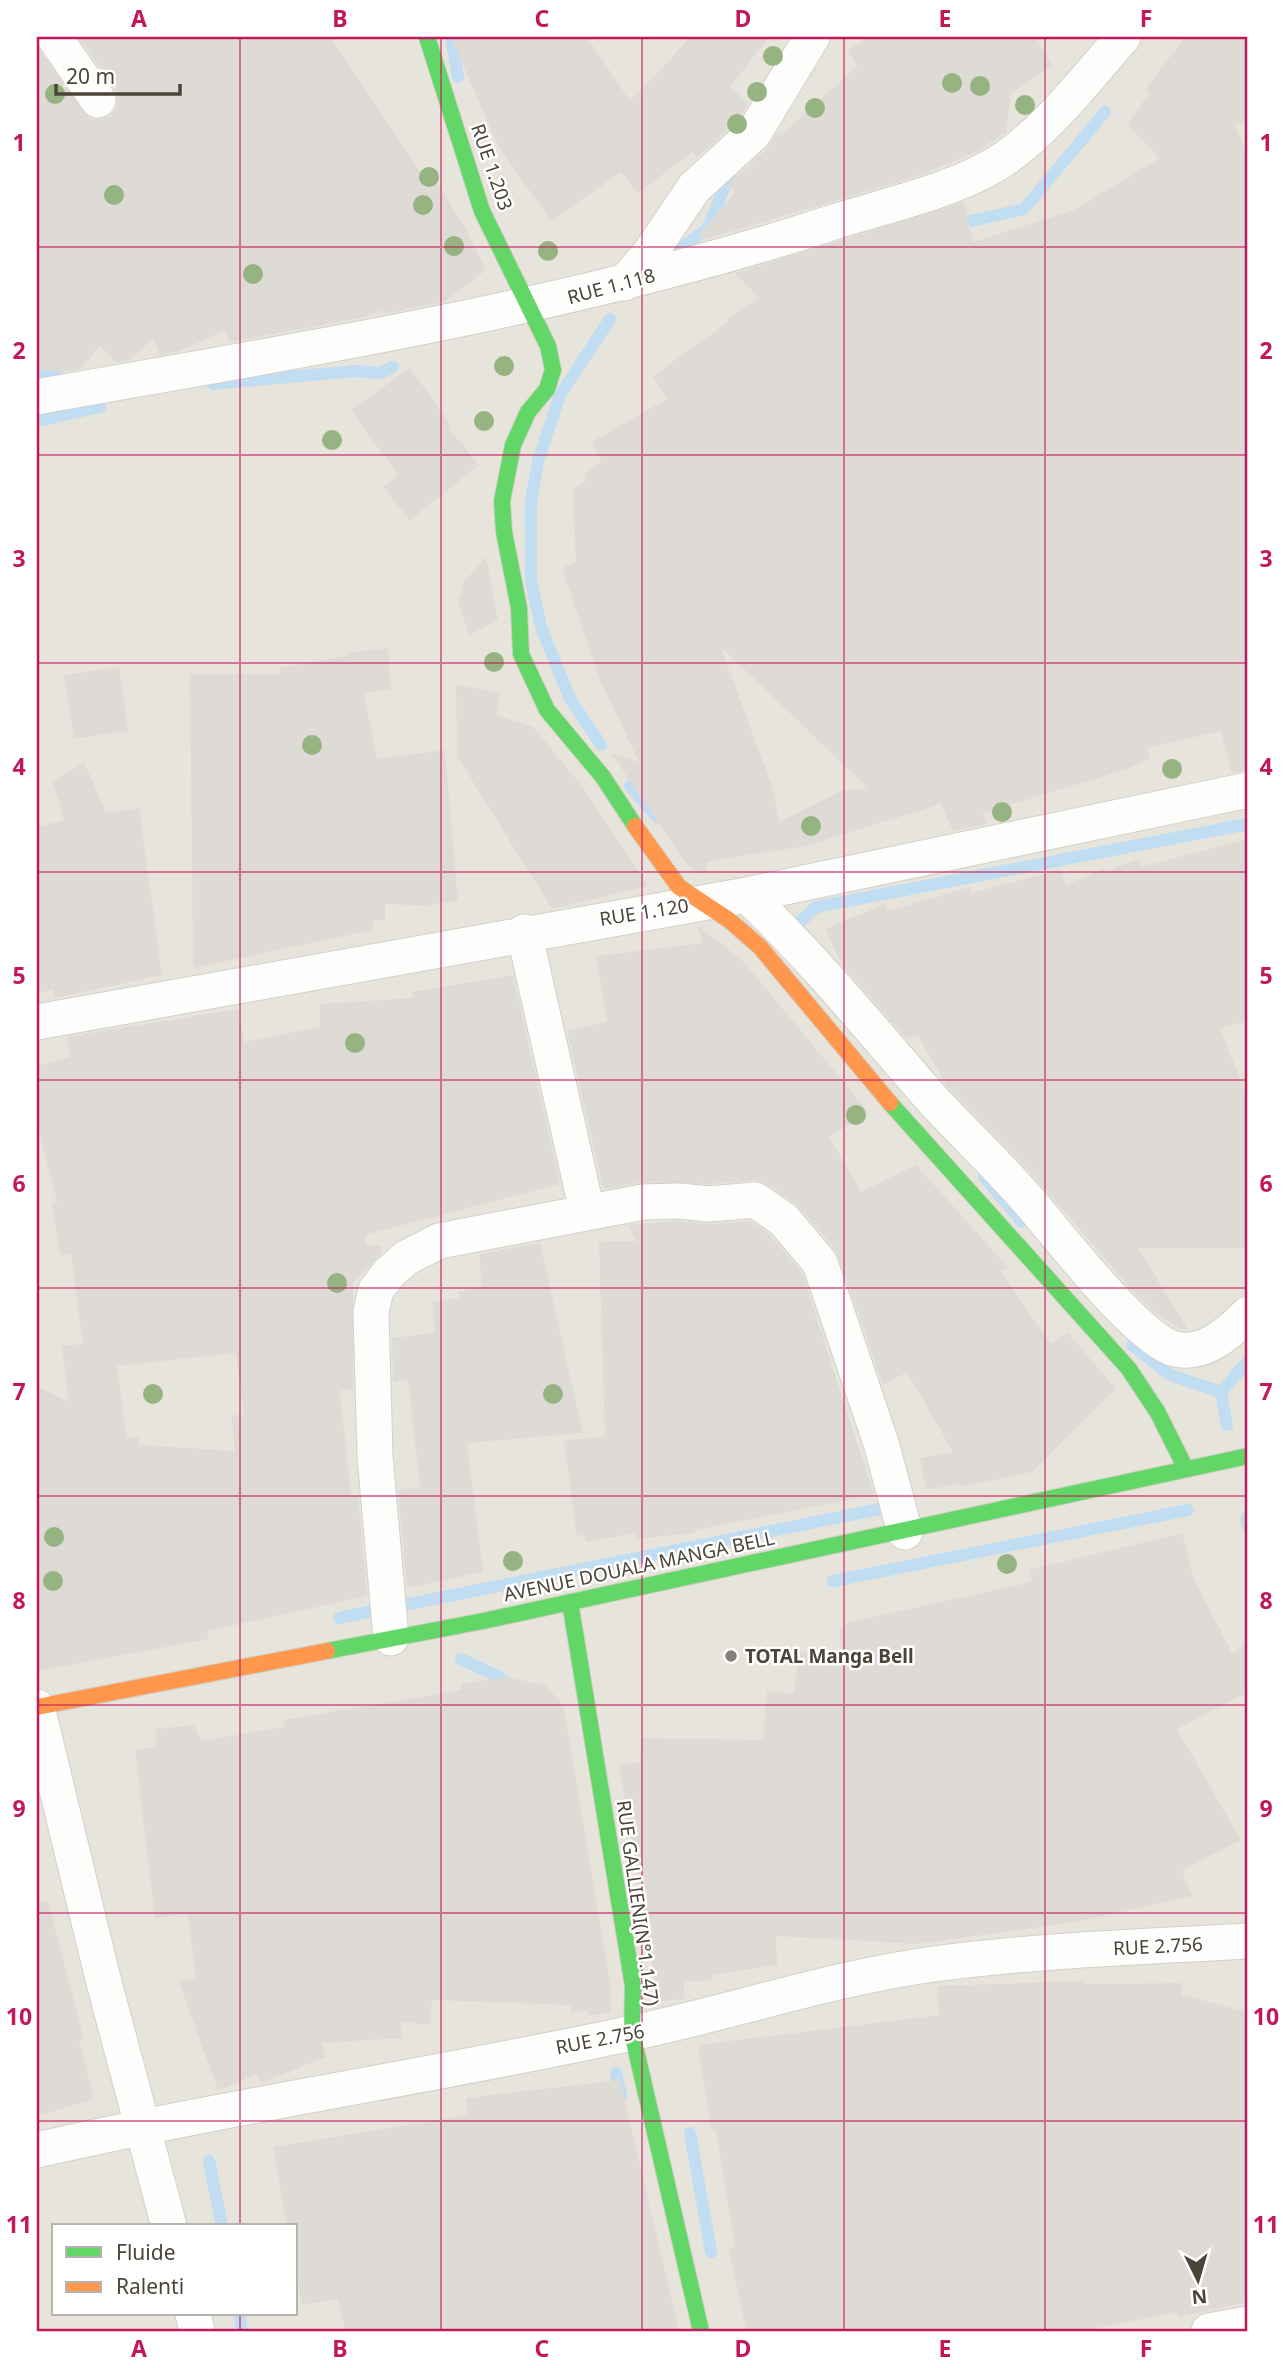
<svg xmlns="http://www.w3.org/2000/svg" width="1285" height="2368" font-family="'Noto Sans',sans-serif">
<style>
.residential{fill:#e7e4dc;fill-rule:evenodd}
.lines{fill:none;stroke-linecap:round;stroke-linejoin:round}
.stream{stroke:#c0ddf1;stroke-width:12}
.building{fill:#dedbd6;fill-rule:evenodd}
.street-casing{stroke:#d2d0cb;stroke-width:37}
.fast-casing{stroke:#d3cfc5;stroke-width:18}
.slow-casing{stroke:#d3cfc5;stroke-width:18}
.street{stroke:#fdfdfc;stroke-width:35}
.fast{stroke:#63d668;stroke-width:16}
.slow{stroke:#ff974d;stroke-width:16}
.tree{fill:#96b382}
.grid{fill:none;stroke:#c2185b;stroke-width:2;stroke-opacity:0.55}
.poi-dot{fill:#868178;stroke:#fff;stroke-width:2.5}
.labels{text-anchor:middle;stroke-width:5;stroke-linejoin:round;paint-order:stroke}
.street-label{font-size:19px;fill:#4b4439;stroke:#fff}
.poi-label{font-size:19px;font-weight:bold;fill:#4b4439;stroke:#fff;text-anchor:start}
.neatline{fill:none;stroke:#c2185b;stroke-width:2.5}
.grid-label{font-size:23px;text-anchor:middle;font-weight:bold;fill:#c2185b}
</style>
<rect width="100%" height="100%" fill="#f4f2ee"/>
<path class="residential" d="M37 37H1248V2331H37ZM54 2226H296V2314H54Z"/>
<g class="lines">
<path class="stream" d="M451 37 458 77
M962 223 1024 209 1105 112
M668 258 708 228 732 168
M37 375 57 371
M212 384 355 371 380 373 393 367
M37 421 100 407
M601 745 570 699 541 627 531 581V501L538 461 560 395 610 319
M630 786 657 817
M787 934 816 907 1248 824
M984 1177 1022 1222
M1132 1345 1170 1375 1221 1392
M1227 1425 1221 1392 1248 1361
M1246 1518 1248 1527
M833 1581 1188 1510
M339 1618 895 1506
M461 1659 499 1677 513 1687
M616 2073 621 2095
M690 2133 711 2252
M209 2161 222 2226
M239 2314 242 2331"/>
</g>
<path class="building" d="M78 37H331L430 187 436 182 464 225 486 270 444 302 383 314 381 310 365 317 230 342 225 331 176 352 160 355 153 339 129 360 116 363 100 345 81 369 62 372 37 369V47L89 118 99 120 109 117 116 109 118 99 115 88Z
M451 37H587L630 101 691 37H769L730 87 748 104 738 120 697 158 692 152 638 193 621 172 551 221 498 146Z
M869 37H1036L1052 66 1011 93 1006 132 976 152 915 177 703 240 698 235 735 193 727 185 768 148 778 132 781 135 857 66 848 50Z
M1185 37H1248V120L1235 124 1248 159V770L1232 773 1221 731 1146 748 1151 758 1127 769 983 813 987 824 953 831 941 804 805 846 705 862 708 871 698 873 683 859 611 753 639 762 599 678 562 568 576 562 573 488 586 482 584 475 601 462 592 442 667 399 653 376 728 322 727 318 759 298 735 273 964 202 973 242 1074 210 1160 158 1127 125 1149 93 1145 90ZM720 645 721 647 868 788 841 791 779 822 773 789Z
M410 368 451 425 448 427 479 465 410 520 383 487 398 475 351 410Z
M486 556 498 620 469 635 457 598 464 589 461 586Z
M388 648 391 689 364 693 377 759 445 750 458 901 434 904 433 906 385 904V920L373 921V930L193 968 190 674H280L279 668 347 656 346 653Z
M119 667 128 731 74 739 64 675Z
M456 685 501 693 496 715 533 727 585 790 648 886 552 909 457 756Z
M84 762 106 813 139 808 162 975 55 998 53 989 37 994V827L64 820 53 782Z
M1248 839V1021L1220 1028 1248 1100V1248H1138L1188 1330 1181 1329 1153 1311 1134 1292 1030 1172 947 1086 918 1036 906 1038 843 966 825 929 885 904 888 911 970 887 971 893 1061 870 1066 885 1104 868 1105 872 1138 859 1141 867Z
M697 925 744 962 869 1113 829 1137 861 1192 916 1165 1008 1267 1001 1272 1051 1344 1068 1333 1116 1389 1032 1472 959 1487 957 1484 926 1490 920 1458 953 1452 907 1372 883 1385 836 1250 799 1207 766 1183 753 1180 709 1184 642 1182 605 1189 602 1184 567 1031 607 1022 596 956 703 943Z
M513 975 560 1184 365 1235 366 1246H381L382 1252 353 1283V1389L340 1391 351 1496 358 1495 367 1596 207 1631 209 1639 37 1671V1386L69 1402 62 1346 83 1344 71 1254 60 1255 52 1202H57L37 1123V1066L71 1057 66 1037 238 1009 244 1042 320 1027V1004L413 998 412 992ZM236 1353 244 1414 231 1416 235 1451 139 1445V1438H127L117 1366Z
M677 1221 711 1224 750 1221 770 1235 802 1273 874 1495 695 1530V1533L636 1539V1533L586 1542 584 1534 577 1536 564 1441 605 1436 599 1242 637 1241 627 1225Z
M540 1243 583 1433 467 1443 483 1572 407 1588 398 1490 420 1487 408 1380 393 1382 392 1338 435 1333 432 1302 459 1298 458 1292 482 1287 479 1254Z
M1182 1533 1194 1579 1232 1653 1248 1643V1692L1177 1729 1241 1840 1182 1870 1192 1896 1076 1922 918 1944 776 1936 777 1965 713 1975V1980L684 1982V1999L655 2002V1982L619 1765 640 1762 641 1738 763 1740 767 1691 794 1694 799 1652 842 1656 839 1627 846 1626V1623L1032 1582 1029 1570Z
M508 1677 547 1686 564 1708 611 1988V2012L588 2016 587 2010 571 2013 570 2005 432 2000 430 2025 400 2022 402 2038 321 2043 326 2057 261 2083 258 2074 218 2090 179 1982 196 1977 188 1914 155 1918 135 1750 157 1747 155 1729 194 1725 202 1741 284 1727 283 1720 462 1690 461 1684Z
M48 1901 84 2039 79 2040 94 2099 37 2116V1902Z
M1084 1981 1085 1984 1182 1983V1995L1248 2012V2302L1178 2317 1177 2312 1082 2331H746L729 2249 735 2248 716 2130H711L698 2045 939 2015 937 1986Z
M620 2080 679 2331H345L338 2299 302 2305 296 2272V2226H287L273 2147 468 2115 466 2098Z"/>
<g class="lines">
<g class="street-casing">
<path id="street" d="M54 37 98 100
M624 283 650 253 694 188 754 133 812 37
M37 397C305 349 575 307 834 222 887 205 958 190 1004 159 1050 127 1086 79 1123 37
M747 895C813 958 872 1030 932 1099 963 1133 997 1164 1027 1199 1055 1231 1138 1340 1175 1349 1204 1356 1229 1333 1248 1314
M524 932 587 1211
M37 1022 747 895 1248 790
M391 1638 375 1456 371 1312 376 1290 389 1273 406 1258 439 1241 643 1202 678 1201 709 1204 755 1200 784 1220 820 1263 881 1443 905 1532
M37 1707 102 1975 169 2226
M37 2150C234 2105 434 2076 632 2033 732 2012 832 1978 934 1964 1038 1950 1143 1947 1248 1941
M193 2314 197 2331
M1209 2331 1248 2324"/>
</g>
<g class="fast-casing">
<path id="fast" d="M427 37 482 211 548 346 553 370 547 389 528 412 513 445 502 501 504 532 519 608 521 654 547 710 603 777 635 826
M890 1103 1129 1369 1158 1413 1186 1469
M570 1602 633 1986 632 2033 701 2331
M327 1651 483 1621 1248 1456"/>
</g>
<g class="slow-casing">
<path id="slow" d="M635 826 679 887 729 920 760 947 890 1103
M37 1707 327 1651"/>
</g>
<use href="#street" class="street"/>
<use href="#fast" class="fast"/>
<use href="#slow" class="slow"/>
</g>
<g class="tree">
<circle cx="773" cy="56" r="10"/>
<circle cx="952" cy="83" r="10"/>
<circle cx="980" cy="86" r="10"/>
<circle cx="757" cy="92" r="10"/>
<circle cx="55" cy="94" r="10"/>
<circle cx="1025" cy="105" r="10"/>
<circle cx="815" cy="108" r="10"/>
<circle cx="737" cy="124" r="10"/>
<circle cx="429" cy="177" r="10"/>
<circle cx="114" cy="195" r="10"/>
<circle cx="423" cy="205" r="10"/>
<circle cx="454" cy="246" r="10"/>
<circle cx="548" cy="251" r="10"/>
<circle cx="253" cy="274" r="10"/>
<circle cx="504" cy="366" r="10"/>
<circle cx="484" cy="421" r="10"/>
<circle cx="332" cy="440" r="10"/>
<circle cx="494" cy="662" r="10"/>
<circle cx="312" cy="745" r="10"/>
<circle cx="1172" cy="769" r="10"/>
<circle cx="1002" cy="812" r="10"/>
<circle cx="811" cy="826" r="10"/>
<circle cx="355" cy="1043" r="10"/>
<circle cx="856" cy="1115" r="10"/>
<circle cx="337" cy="1283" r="10"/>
<circle cx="153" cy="1394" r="10"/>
<circle cx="553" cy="1394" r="10"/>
<circle cx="54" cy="1537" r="10"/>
<circle cx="513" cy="1561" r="10"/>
<circle cx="1007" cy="1564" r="10"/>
<circle cx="53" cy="1581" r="10"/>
</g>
<path class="grid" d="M240 37V2226M441 37V2331M642 37V2331M844 37V2331M1045 37V2331M37 247H1248M37 455H1248M37 663H1248M37 872H1248M37 1080H1248M37 1288H1248M37 1496H1248M37 1705H1248M37 1913H1248M37 2121H1248M240 2314V2331"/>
<circle class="poi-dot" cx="731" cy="1656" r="7"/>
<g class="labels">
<g class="street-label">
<text transform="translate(492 167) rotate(71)" y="7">RUE 1.203</text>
<text transform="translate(611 286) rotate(-15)" y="7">RUE 1.118</text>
<text transform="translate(644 912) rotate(-9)" y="7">RUE 1.120</text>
<text transform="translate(639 1566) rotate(-12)" y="7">AVENUE DOUALA MANGA BELL</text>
<text transform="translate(638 1903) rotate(82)" y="7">RUE GALLIENI(N°1.147)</text>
<text transform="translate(1158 1946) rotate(-3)" y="7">RUE 2.756</text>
<text transform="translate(600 2039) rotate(-11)" y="7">RUE 2.756</text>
</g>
<g class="poi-label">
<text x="745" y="1663">TOTAL Manga Bell</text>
</g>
</g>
<rect width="1285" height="2368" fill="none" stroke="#ffffff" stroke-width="77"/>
<rect x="52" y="2224" width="245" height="91" fill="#ffffff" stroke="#b7b4b0" stroke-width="2"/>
<rect x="66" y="2247" width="35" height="10" fill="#63d668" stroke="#b7b4b0" stroke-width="2"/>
<text x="116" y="2260" font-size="21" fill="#4b4439">Fluide</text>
<rect x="66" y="2282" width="35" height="10" fill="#ff974d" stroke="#b7b4b0" stroke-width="2"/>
<text x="116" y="2294" font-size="21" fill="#4b4439">Ralenti</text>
<g transform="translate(1198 2280) rotate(175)" stroke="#ffffff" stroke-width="5" paint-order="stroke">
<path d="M0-5L12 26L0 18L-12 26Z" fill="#4b4439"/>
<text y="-10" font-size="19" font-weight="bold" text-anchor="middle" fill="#4b4439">N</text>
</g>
<path d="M56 84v10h124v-10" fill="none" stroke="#4b4439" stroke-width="3.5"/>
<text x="66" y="84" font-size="21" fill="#4b4439" stroke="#ffffff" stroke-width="5" paint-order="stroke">20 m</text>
<rect x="38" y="38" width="1208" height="2292" class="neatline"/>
<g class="grid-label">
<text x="139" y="27">A</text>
<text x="340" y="27">B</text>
<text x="542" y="27">C</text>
<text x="743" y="27">D</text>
<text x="945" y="27">E</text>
<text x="1146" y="27">F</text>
<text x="19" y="151">1</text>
<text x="1266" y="151">1</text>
<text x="19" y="359">2</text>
<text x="1266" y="359">2</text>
<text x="19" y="567">3</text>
<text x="1266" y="567">3</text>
<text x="19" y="775">4</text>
<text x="1266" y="775">4</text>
<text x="19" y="984">5</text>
<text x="1266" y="984">5</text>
<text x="19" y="1192">6</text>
<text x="1266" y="1192">6</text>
<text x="19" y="1400">7</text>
<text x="1266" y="1400">7</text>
<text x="19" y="1609">8</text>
<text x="1266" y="1609">8</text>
<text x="19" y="1817">9</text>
<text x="1266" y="1817">9</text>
<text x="19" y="2025">10</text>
<text x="1266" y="2025">10</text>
<text x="19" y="2233">11</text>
<text x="1266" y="2233">11</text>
<text x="139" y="2357">A</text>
<text x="340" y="2357">B</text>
<text x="542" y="2357">C</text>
<text x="743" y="2357">D</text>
<text x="945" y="2357">E</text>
<text x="1146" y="2357">F</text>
</g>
</svg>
